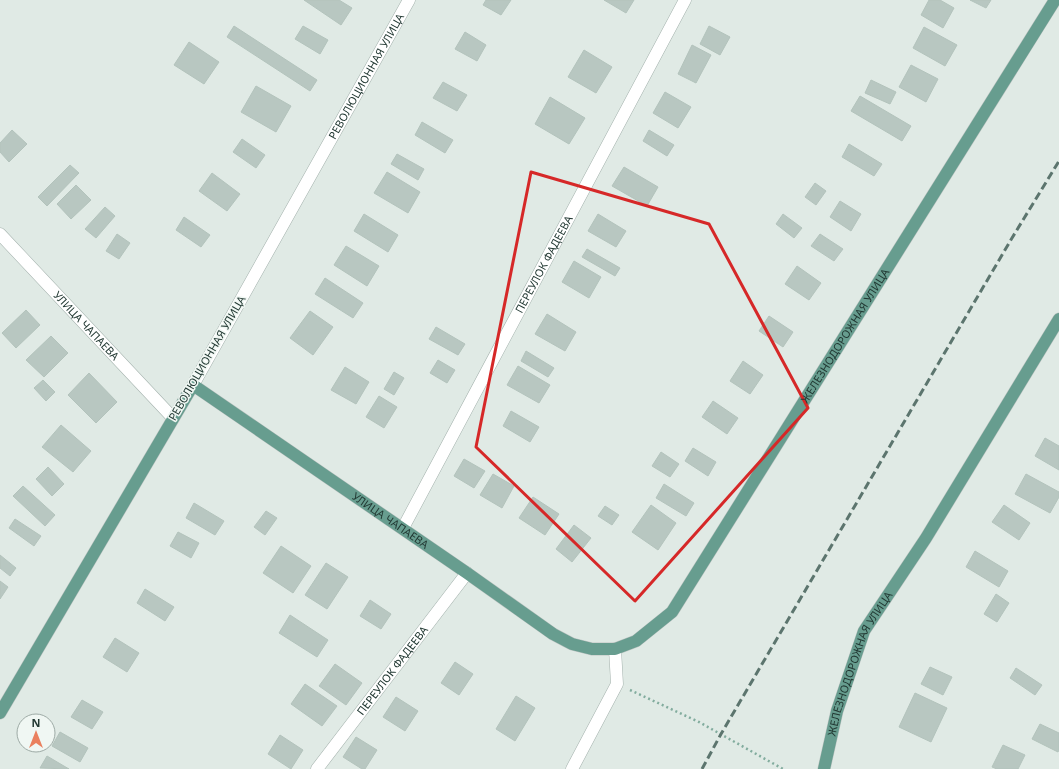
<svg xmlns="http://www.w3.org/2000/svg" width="1059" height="769" font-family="'Noto Sans',sans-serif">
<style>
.building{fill:#b8c7c1;stroke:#b3c3bc}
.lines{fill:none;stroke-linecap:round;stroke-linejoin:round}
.minor-casing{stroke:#a3b1ac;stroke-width:13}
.primary-casing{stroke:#bdc4c2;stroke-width:13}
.path{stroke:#82ac9e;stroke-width:2.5;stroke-dasharray:2 3;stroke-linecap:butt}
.minor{stroke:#fff;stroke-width:12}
.primary{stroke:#679d8f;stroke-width:12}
.rail{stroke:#5c756e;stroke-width:3;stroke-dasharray:8 4;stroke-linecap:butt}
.marked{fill:none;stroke:#d62828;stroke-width:3;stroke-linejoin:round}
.labels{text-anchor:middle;stroke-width:3;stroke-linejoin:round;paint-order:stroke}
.street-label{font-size:11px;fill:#223933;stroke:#f0f7f3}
</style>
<rect width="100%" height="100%" fill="#e0eae5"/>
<path class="building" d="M304 0H339L352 8 341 25Z
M486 0H511L501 15 483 5Z
M604 0H634L626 13Z
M929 0H940L954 8 943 28 921 15Z
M970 0H991L986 8Z
M234 26 317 80 310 91 227 37Z
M303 26 328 40 320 54 295 39Z
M709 26 730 37 720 55 700 44Z
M924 27 957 45 945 66 913 48Z
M465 32 486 45 477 61 455 49Z
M189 42 219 62 204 84 174 65Z
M692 45 711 55 696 83 678 74Z
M584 50 612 67 596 93 568 77Z
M911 65 938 79 926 102 899 87Z
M871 80 896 92 890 104 865 93Z
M443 82 467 95 457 111 433 98Z
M256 86 291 106 276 132 241 112Z
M665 92 691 107 678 128 653 113Z
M860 96 911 126 902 141 851 111Z
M550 97 585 118 569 144 535 124Z
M422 122 453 140 445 153 415 135Z
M12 130 27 144 9 162 0 152V143Z
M649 130 674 145 667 156 643 141Z
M242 139 265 155 256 168 233 152Z
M849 144 882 164 874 176 842 157Z
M397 154 424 169 418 180 391 164Z
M70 165 79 173 47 206 38 197Z
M624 167 658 187 647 206 612 186Z
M387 172 420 192 408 213 374 193Z
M212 173 240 194 227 211 199 191Z
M815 183 826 191 816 205 805 197Z
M76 185 91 200 71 219 57 204Z
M840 201 861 214 851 231 830 217Z
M105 207 115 216 96 238 85 229Z
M364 214 398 235 388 252 354 231Z
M598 214 626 231 616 247 588 231Z
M783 214 802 228 794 238 776 224Z
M184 217 210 235 201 247 176 230Z
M117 234 130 243 119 259 106 251Z
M820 234 843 249 834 261 811 246Z
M346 246 379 266 367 286 334 265Z
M587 249 620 268 615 276 582 257Z
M574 261 601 277 589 298 562 282Z
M797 266 821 283 809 300 785 284Z
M325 278 363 303 353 318 315 294Z
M26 310 40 325 16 348 2 333Z
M310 311 333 327 313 355 290 338Z
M547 314 576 332 565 351 535 334Z
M769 316 793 332 783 347 759 331Z
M436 327 465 344 458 355 429 339Z
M51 336 68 353 44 377 26 360Z
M526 351 554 368 548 377 521 361Z
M438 360 455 370 447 383 430 373Z
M743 361 763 375 750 394 730 381Z
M518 366 550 385 539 403 507 385Z
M345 367 369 382 356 404 331 390Z
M394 372 404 378 394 395 384 389Z
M89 373 117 402 96 423 68 395Z
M43 380 55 392 46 401 34 388Z
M379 396 397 407 384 428 366 417Z
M713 401 738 418 727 434 702 417Z
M511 411 539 427 530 442 503 426Z
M61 425 91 451 73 472 42 447Z
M1045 438 1059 446V470L1035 456Z
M693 448 716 462 708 476 685 461Z
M661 452 679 464 670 477 652 466Z
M464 459 485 471 474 488 454 476Z
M48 467 64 484 52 496 36 479Z
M493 474 514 486 502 508 480 495Z
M1026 474 1059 492V497L1050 513 1015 494Z
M664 484 694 503 686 516 656 498Z
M23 486 55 515 45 526 13 496Z
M533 497 559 514 545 535 519 518Z
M194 503 224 521 215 535 186 518Z
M651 505 676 523 658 550 632 532Z
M1004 505 1030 523 1019 540 992 522Z
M605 506 619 515 612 525 598 516Z
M266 511 277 518 265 535 254 527Z
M15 519 41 536 34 546 9 528Z
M574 525 591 538 572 562 556 549Z
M178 532 199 543 191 558 170 546Z
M281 546 311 566 293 593 263 573Z
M975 551 1008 571 999 587 966 567Z
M0 555 16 568 10 576 0 568Z
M326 563 348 577 327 609 305 595Z
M0 581 8 587 0 599Z
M145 589 174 607 165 621 137 603Z
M996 594 1009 603 997 622 984 614Z
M370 600 391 614 381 629 360 616Z
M290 615 328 640 317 657 279 633Z
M115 638 139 653 127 672 103 657Z
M455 662 473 674 459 695 441 683Z
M335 664 362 683 346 705 319 686Z
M930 667 952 677 943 695 921 684Z
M1016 668 1042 685 1035 695 1010 678Z
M305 684 337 706 322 726 291 704Z
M915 693 947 708 931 742 899 727Z
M516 696 535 708 515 741 496 729Z
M396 697 418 711 405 731 383 717Z
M82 700 103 712 92 729 71 717Z
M1040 724 1059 733V750L1058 752 1032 739Z
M60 732 88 748 80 762 52 746Z
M280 735 303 750 291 769 268 754Z
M356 737 377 750 365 769H362L343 757Z
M1003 745 1025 755 1018 769H997L992 767Z
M47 756 69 769 40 768Z"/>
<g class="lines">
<g class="minor-casing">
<g id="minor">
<path id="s1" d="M0 234 173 418"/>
<path id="s2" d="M193 385 409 0"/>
<path id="s3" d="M403 528 685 0"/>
<path id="s4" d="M317 769 467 573"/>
<path d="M572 769 617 684 615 649"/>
</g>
</g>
<g class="primary-casing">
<g id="primary">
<path id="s5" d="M0 713 193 385 467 573 553 634 572 644 592 649H615L636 641 672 612 1055 0"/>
<path id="s6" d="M824 769 837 711 864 631 926 538 1059 319"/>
</g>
</g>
<path class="path" d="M630 690 699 722 783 769"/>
<use href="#minor" class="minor"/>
<use href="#primary" class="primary"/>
<path class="rail" d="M702 769 721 734 1012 238 1059 161"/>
</g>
<path class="marked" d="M531 172 709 224 808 408 635 601 476 447Z"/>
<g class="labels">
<g class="street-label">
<text dy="4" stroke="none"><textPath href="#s2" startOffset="354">РЕВОЛЮЦИОННАЯ УЛИЦА</textPath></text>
<text dy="4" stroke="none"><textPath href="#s3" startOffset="299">ПЕРЕУЛОК ФАДЕЕВА</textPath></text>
<text dy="4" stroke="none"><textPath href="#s1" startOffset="126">УЛИЦА ЧАПАЕВА</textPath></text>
<text dy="4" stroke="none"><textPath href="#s5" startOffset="1278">ЖЕЛЕЗНОДОРОЖНАЯ УЛИЦА</textPath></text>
<text transform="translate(207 358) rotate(-60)" y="4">РЕВОЛЮЦИОННАЯ УЛИЦА</text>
<text dy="4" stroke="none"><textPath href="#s5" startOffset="620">УЛИЦА ЧАПАЕВА</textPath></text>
<text dy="4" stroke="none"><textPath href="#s6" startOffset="112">ЖЕЛЕЗНОДОРОЖНАЯ УЛИЦА</textPath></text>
<text dy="4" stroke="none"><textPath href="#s4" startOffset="124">ПЕРЕУЛОК ФАДЕЕВА</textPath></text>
</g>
</g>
<g transform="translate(36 733)"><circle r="19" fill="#f0f7f3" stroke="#9eaba6"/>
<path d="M0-3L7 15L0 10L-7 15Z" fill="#ea805e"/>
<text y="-6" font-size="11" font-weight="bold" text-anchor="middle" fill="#223933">N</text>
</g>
</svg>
